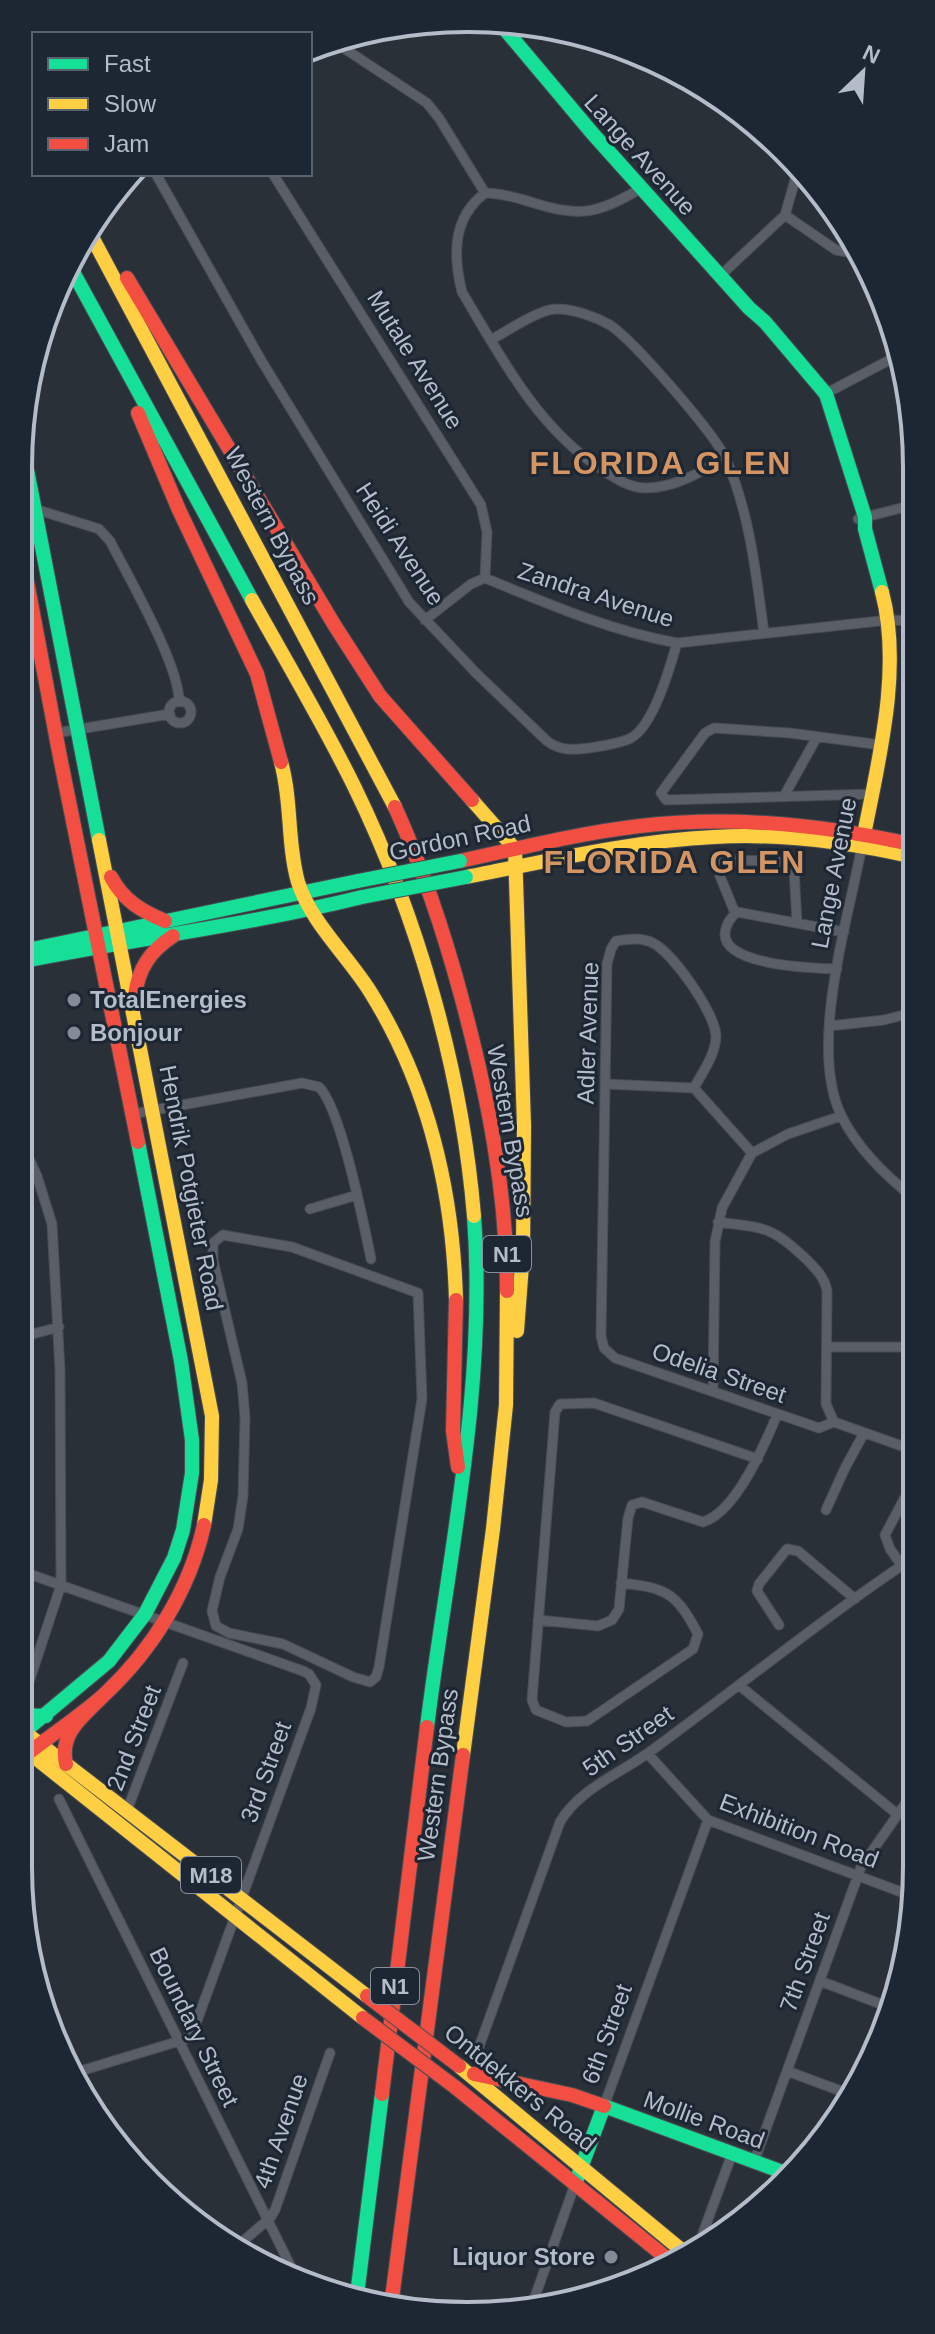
<svg xmlns="http://www.w3.org/2000/svg" width="935" height="2334" font-family="Helvetica,sans-serif">
<style>
.lines{fill:none;stroke-linecap:round;stroke-linejoin:round}
.street-casing{stroke:#484c53;stroke-width:11}
.fast-casing{stroke:#484c53;stroke-width:16}
.slow-casing{stroke:#484c53;stroke-width:16}
.jam-casing{stroke:#484c53;stroke-width:16}
.street{stroke:#5a5e66;stroke-width:9}
.fast{stroke:#16e098;stroke-width:14}
.slow{stroke:#ffcf43;stroke-width:14}
.jam{stroke:#f24e42;stroke-width:14}
.fast-bridge-casing{stroke:#484c53;stroke-width:16;stroke-linecap:butt}
.jam-bridge-casing{stroke:#484c53;stroke-width:16;stroke-linecap:butt}
.fast-bridge{stroke:#16e098;stroke-width:14}
.jam-bridge{stroke:#f24e42;stroke-width:14}
.poi-dot{fill:#848b96;stroke:#1d2633;stroke-width:3}
.labels{text-anchor:middle;stroke-width:6;stroke-linejoin:round;paint-order:stroke}
.shield{fill:#1d2633;stroke:#878f9c;stroke-width:2}
.shield-label{font-size:22px;font-weight:bold;fill:#b4bcc9}
.street-label{font-size:24px;fill:#b4bcc9;stroke:#1d2633}
.poi-label{font-size:24px;font-weight:bold;fill:#b4bcc9;stroke:#1d2633;text-anchor:start}
.district-label{font-size:32px;font-weight:bold;letter-spacing:2px;fill:#d59563;stroke:#1d2633}
.rim{fill:none;stroke:#b4bcc9;stroke-width:4}
</style>
<rect width="100%" height="100%" fill="#2a3038"/>
<g class="lines">
<g class="street-casing">
<path id="street" d="M339 45 427 103 439 118 485 193
M156 174 261 360 409 602 476 673 547 741C560 751 573 750 589 748 602 746 619 744 631 738 654 725 670 667 677 643
M273 174 481 505 487 532 485 578
M485 193C452 218 453 256 462 292 501 357 536 426 601 469 615 478 629 488 646 488 674 488 702 472 725 457
M485 193C501 193 518 198 534 203 580 218 599 213 640 189
M785 215 836 250 847 252 857 249
M720 276 785 215 799 166
M491 340C507 331 541 308 557 309 574 309 596 317 610 325 634 341 714 433 726 459 750 514 756 574 764 633
M823 395 897 356
M35 509 99 529 110 541C128 576 180 666 179 702
M858 519 913 505
M425 620 471 584 485 578C548 604 611 631 677 643L889 620 914 621
M169 712a11 11 0 1 1 22 0a11 11 0 1 1-22 0Z
M56 733 170 714
M872 794 666 800 661 793 705 733 714 728 790 733 881 745
M784 796 817 737
M862 845C849 918 807 1048 842 1117 858 1149 887 1177 915 1199
M735 913 720 876V863L730 860 784 861 792 865 794 870 797 922
M837 969C814 968 723 966 725 933 726 924 731 917 737 912L844 932
M829 1026 884 1020 915 1012
M606 1084 694 1088 752 1153
M694 1088C702 1073 716 1054 716 1036 715 1013 673 953 653 943 641 937 629 939 616 941L611 949 607 964 601 1336 604 1348 615 1358 819 1428 834 1422
M133 1114 302 1083 319 1087C341 1108 364 1225 371 1259
M18 1135 37 1176 52 1224 60 1370 61 1585 28 1685 18 1698
M310 1209 357 1195
M718 1222C765 1228 772 1226 807 1260 816 1269 825 1278 827 1291L826 1404 834 1422 916 1451
M223 1235 292 1247 418 1293 422 1399 379 1667 376 1677 370 1682 353 1677 283 1644 229 1633 216 1626 212 1611 220 1577 238 1529 243 1496 245 1417 242 1383 213 1260V1243Z
M18 1338 59 1327
M827 1347H916
M713 1390 715 1242 722 1208 752 1153 788 1134 841 1116
M826 1510 845 1468 864 1433
M902 1566 890 1549 885 1535 904 1499 910 1495 916 1497
M18 1570 303 1671 309 1674 316 1685 311 1708 194 2029 186 2039 77 2072
M621 1583C666 1588 676 1592 698 1634L693 1649 587 1721 566 1722 536 1710 532 1700 555 1412 560 1404 594 1403 758 1459
M538 1620 598 1626 612 1620 619 1609 628 1518 632 1505 642 1502 703 1522C736 1512 765 1444 777 1415
M779 1625 757 1591 759 1584 787 1549 798 1551 855 1599
M740 1686 897 1814
M648 1754 708 1820 912 1896
M18 1761 29 1753
M59 1799 294 2273
M126 1813 183 1663
M820 1981 894 2009
M479 2047 560 1822C579 1789 621 1773 651 1751 740 1686 824 1617 916 1556
M787 2071 849 2094
M604 2106 708 1820
M754 2162 861 1867 917 1787
M234 2249 270 2218 275 2210 330 2053
M697 2249 732 2154
M531 2308 575 2184"/>
</g>
<g class="fast-casing">
<path id="fast" d="M503 27 593 134 749 308 765 322 826 394 865 517V529L882 592
M72 270 252 600
M22 444 99 840
M18 952 358 881
M18 962C133 939 249 925 362 897
M18 1715 46 1716
M427 1727C448 1558 487 1388 474 1216
M18 1737 109 1661 145 1614 174 1558 183 1530 192 1473V1440L181 1361 138 1142
M575 2184 604 2106 788 2174
M357 2295 382 2094"/>
</g>
<g class="slow-casing">
<path id="slow" d="M92 237 395 807
M252 600C286 661 323 723 354 786 418 917 462 1072 474 1216
M281 762C292 801 287 843 298 882 311 923 349 957 371 993 428 1085 453 1192 456 1300
M472 800 515 849 524 1126 523 1251 517 1331
M99 840 212 1416 211 1480 204 1525
M862 845C877 766 903 671 882 592
M466 877C548 861 630 841 714 837 781 833 848 842 914 857
M18 1727 367 1996
M18 1744 363 2018
M463 1755 493 1529 506 1405 507 1291
M459 2066 685 2253"/>
</g>
<g class="jam-casing">
<path id="jam" d="M127 278 335 626 380 696 472 800
M138 413 179 510 257 674 281 762
M18 534 60 757 138 1142
M395 807C424 871 445 935 463 1003 488 1097 507 1193 507 1291
M460 861C520 848 580 833 640 826 732 815 825 825 914 845
M111 877C123 900 141 911 165 921
M135 996C138 969 150 951 173 936
M456 1300 453 1431 458 1467
M31 1751C55 1732 82 1715 105 1694 153 1649 190 1589 204 1525
M66 1764C59 1732 83 1717 103 1696
M474 2074 572 2095 604 2106
M455 2087 669 2260
M382 2094 427 1727
M391 2306 463 1755"/>
</g>
<use href="#street" class="street"/>
<use href="#fast" class="fast"/>
<use href="#slow" class="slow"/>
<use href="#jam" class="jam"/>
<g class="fast-bridge-casing">
<path id="fast-bridge" d="M358 881 460 861
M362 897 466 877"/>
</g>
<g class="jam-bridge-casing">
<path id="jam-bridge" d="M367 1996 459 2066
M363 2018 455 2087"/>
</g>
<use href="#fast-bridge" class="fast-bridge"/>
<use href="#jam-bridge" class="jam-bridge"/>
</g>
<g class="poi-dot">
<circle cx="74" cy="1000" r="8"/>
<circle cx="74" cy="1033" r="8"/>
<circle cx="611" cy="2257" r="8"/>
</g>
<g class="labels">
<g class="shield">
<rect x="483" y="1236" width="48" height="36" rx="6"/>
<rect x="181" y="1857" width="60" height="36" rx="6"/>
<rect x="371" y="1968" width="48" height="36" rx="6"/>
</g>
<g class="shield-label">
<text x="507" y="1262">N1</text>
<text x="211" y="1883">M18</text>
<text x="395" y="1994">N1</text>
</g>
<g class="street-label">
<text transform="translate(640 155) rotate(48)" y="8">Lange Avenue</text>
<text transform="translate(415 360) rotate(58)" y="8">Mutale Avenue</text>
<text transform="translate(272 526) rotate(62)" y="8">Western Bypass</text>
<text transform="translate(400 544) rotate(57)" y="8">Heidi Avenue</text>
<text transform="translate(596 595) rotate(18)" y="8">Zandra Avenue</text>
<text transform="translate(460 838) rotate(-12)" y="8">Gordon Road</text>
<text transform="translate(834 873) rotate(-79)" y="8">Lange Avenue</text>
<text transform="translate(588 1033) rotate(-88)" y="8">Adler Avenue</text>
<text transform="translate(510 1131) rotate(80)" y="8">Western Bypass</text>
<text transform="translate(191 1188) rotate(79)" y="8">Hendrik Potgieter Road</text>
<text transform="translate(719 1373) rotate(19)" y="8">Odelia Street</text>
<text transform="translate(134 1738) rotate(-69)" y="8">2nd Street</text>
<text transform="translate(628 1741) rotate(-35)" y="8">5th Street</text>
<text transform="translate(266 1772) rotate(-70)" y="8">3rd Street</text>
<text transform="translate(438 1775) rotate(-82)" y="8">Western Bypass</text>
<text transform="translate(799 1831) rotate(21)" y="8">Exhibition Road</text>
<text transform="translate(805 1962) rotate(-70)" y="8">7th Street</text>
<text transform="translate(194 2027) rotate(64)" y="8">Boundary Street</text>
<text transform="translate(607 2034) rotate(-70)" y="8">6th Street</text>
<text transform="translate(520 2088) rotate(39)" y="8">Ontdekkers Road</text>
<text transform="translate(704 2120) rotate(20)" y="8">Mollie Road</text>
<text transform="translate(281 2131) rotate(-71)" y="8">4th Avenue</text>
</g>
<g class="poi-label">
<text x="90" y="1008">TotalEnergies</text>
<text x="90" y="1041">Bonjour</text>
<text x="595" y="2265" text-anchor="end">Liquor Store</text>
</g>
<g class="district-label">
<text x="661" y="474">FLORIDA GLEN</text>
<text x="675" y="873">FLORIDA GLEN</text>
</g>
</g>
<path d="M0 0H935V2334H0ZM467 32H468A435 435 0 0 1 903 467V1867A435 435 0 0 1 468 2302H467A435 435 0 0 1 32 1867V467A435 435 0 0 1 467 32Z" fill="#1d2633" fill-rule="evenodd"/>
<path class="rim" d="M467 32H468A435 435 0 0 1 903 467V1867A435 435 0 0 1 468 2302H467A435 435 0 0 1 32 1867V467A435 435 0 0 1 467 32Z"/>
<rect x="32" y="32" width="280" height="144" fill="#1d2633" stroke="#59626f" stroke-width="2"/>
<rect x="48" y="58" width="40" height="12" fill="#16e098" stroke="#59626f" stroke-width="2"/>
<text x="104" y="72" font-size="24" fill="#b4bcc9">Fast</text>
<rect x="48" y="98" width="40" height="12" fill="#ffcf43" stroke="#59626f" stroke-width="2"/>
<text x="104" y="112" font-size="24" fill="#b4bcc9">Slow</text>
<rect x="48" y="138" width="40" height="12" fill="#f24e42" stroke="#59626f" stroke-width="2"/>
<text x="104" y="152" font-size="24" fill="#b4bcc9">Jam</text>
<g transform="translate(863 72) rotate(25)" stroke="#1d2633" stroke-width="6" paint-order="stroke">
<path d="M0-6L14 30L0 20L-14 30Z" fill="#b4bcc9"/>
<text y="-12" font-size="22" font-weight="bold" text-anchor="middle" fill="#b4bcc9">N</text>
</g>
</svg>
